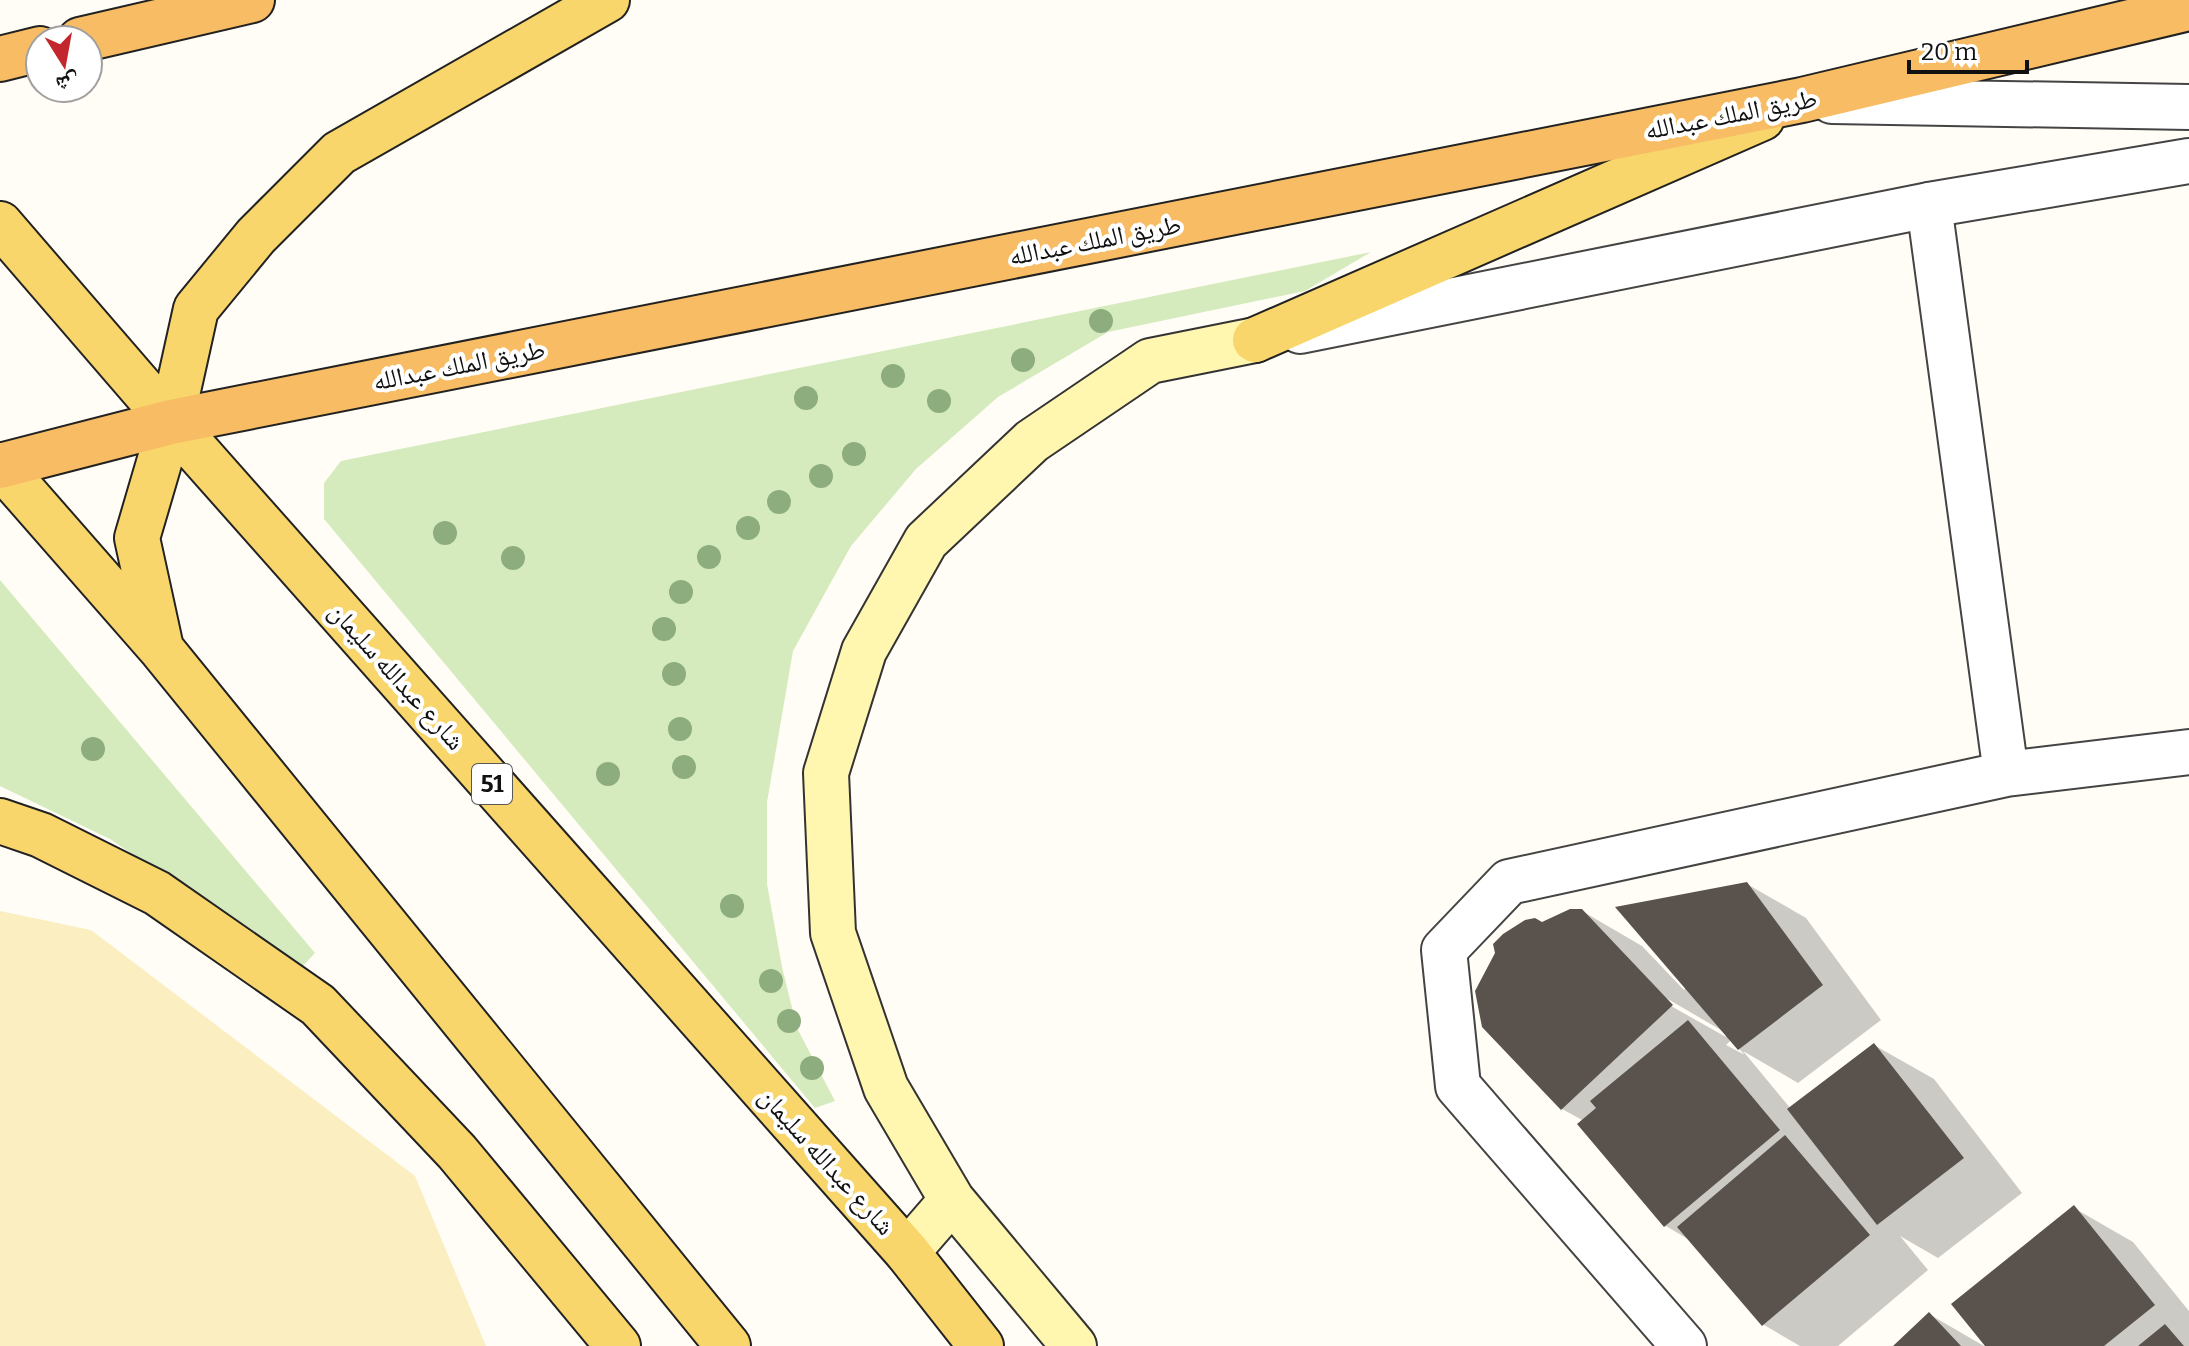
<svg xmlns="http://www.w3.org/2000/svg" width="2189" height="1346" font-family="Bitter,'Noto Naskh Arabic',serif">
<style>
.green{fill:#d5ebbd}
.sand{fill:#fbeec1}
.shadow{fill:#0003;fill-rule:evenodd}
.building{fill:#5a524d}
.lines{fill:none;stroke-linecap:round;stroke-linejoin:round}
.minor-casing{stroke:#444;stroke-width:48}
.tertiary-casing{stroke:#444;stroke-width:48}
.secondary-casing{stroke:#333;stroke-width:48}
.primary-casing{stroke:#222;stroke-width:48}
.trunk-casing{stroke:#222;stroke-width:48}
.minor{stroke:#fff;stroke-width:44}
.tertiary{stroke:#fff;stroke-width:44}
.secondary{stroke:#fff6b0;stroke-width:44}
.primary{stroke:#f9d66b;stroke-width:44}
.trunk{stroke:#f7bc64;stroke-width:44}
.tree{fill:#8dad7f}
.labels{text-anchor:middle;stroke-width:8;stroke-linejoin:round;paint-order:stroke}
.shield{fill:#fff;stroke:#585858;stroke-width:2}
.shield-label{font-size:24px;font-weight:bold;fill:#111}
.street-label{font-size:26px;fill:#111;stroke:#fff}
</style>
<rect width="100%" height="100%" fill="#fffdf5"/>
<path class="green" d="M1371 252 1305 291 1108 332 998 397 916 469 851 546 793 651 767 802V884L782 967 797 1028 835 1101 815 1108 324 519V483L341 461Z
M0 580 315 953 301 968 110 839 0 786Z"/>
<path class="sand" d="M0 911 91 930 415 1176 486 1346H0Z"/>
<path class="shadow" d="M1747 884 1806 918 1881 1020 1798 1083 1743 1051 1791 1109 1874 1045 1934 1079 2022 1193 1938 1258 1900 1236 1928 1270 1838 1346H1800L1764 1325 1691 1241 1666 1226 1580 1125 1584 1121 1562 1109 1542 924 1582 911 1642 946 1684 990ZM1666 998 1726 1033V1037L1664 1002ZM1731 1040 1744 1054H1743L1726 1045Z
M2074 1208 2133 1242 2189 1311V1346H1988Z
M1929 1314 1984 1346H1896Z"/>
<path class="building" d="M1747 882 1823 985 1738 1050 1615 907Z
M1570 909H1582L1673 1005 1561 1110 1482 1027 1475 991 1495 953 1493 944 1503 934 1525 920 1535 918 1542 922Z
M1688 1020 1780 1130 1664 1227 1577 1124 1596 1108 1590 1101Z
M1874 1043 1964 1158 1877 1225 1787 1109Z
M1785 1135 1870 1235 1762 1326 1677 1227Z
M2074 1205 2155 1305 2104 1346H1985L1951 1304Z
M1929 1312 1961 1346H1893Z
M2165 1324 2184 1346H2138Z"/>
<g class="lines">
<g class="minor-casing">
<path id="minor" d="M1929 205 2006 774
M1684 1346 1458 1086 1444 950 1509 882 2006 774 2189 752"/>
</g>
<g class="tertiary-casing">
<path id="tertiary" d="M1832 101 2189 107
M1300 331 1929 205 2189 161"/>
</g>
<g class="secondary-casing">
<path id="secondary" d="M907 1252 952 1200
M1074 1346 952 1200 886 1088 833 933 826 773 864 651 926 541 1032 441 1150 361 1255 340"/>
</g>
<g class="primary-casing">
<path id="primary" d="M0 224 171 422 907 1252 981 1346
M1255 340 1762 118
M0 465 162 650 728 1346
M161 648 137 538 171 422 196 309 256 236 339 153 607 0
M0 821 41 835 157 893 318 1005 457 1152 618 1346"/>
</g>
<g class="trunk-casing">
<path id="trunk" d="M80 40 252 0
M0 59 40 49
M0 466 171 422 1802 100 2189 8"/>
</g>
<use href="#minor" class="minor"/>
<use href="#tertiary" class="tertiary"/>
<use href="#secondary" class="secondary"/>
<use href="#primary" class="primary"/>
<use href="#trunk" class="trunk"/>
</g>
<g class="tree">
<circle cx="1101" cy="321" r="12"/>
<circle cx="1023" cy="360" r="12"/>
<circle cx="893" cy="376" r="12"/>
<circle cx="806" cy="398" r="12"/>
<circle cx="939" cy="401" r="12"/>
<circle cx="854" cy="454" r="12"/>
<circle cx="821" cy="476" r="12"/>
<circle cx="779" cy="502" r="12"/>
<circle cx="748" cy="528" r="12"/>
<circle cx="445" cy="533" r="12"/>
<circle cx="709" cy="557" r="12"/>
<circle cx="513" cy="558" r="12"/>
<circle cx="681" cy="592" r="12"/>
<circle cx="664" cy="629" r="12"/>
<circle cx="674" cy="674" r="12"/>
<circle cx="680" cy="729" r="12"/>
<circle cx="93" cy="749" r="12"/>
<circle cx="684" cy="767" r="12"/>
<circle cx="608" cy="774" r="12"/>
<circle cx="732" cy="906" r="12"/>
<circle cx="771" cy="981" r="12"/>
<circle cx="789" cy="1021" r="12"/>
<circle cx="812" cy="1068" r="12"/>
</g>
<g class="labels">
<rect class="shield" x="472" y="764" width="40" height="40" rx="6"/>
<g class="shield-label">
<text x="492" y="792">51</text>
</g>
<g class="street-label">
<text transform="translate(1731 114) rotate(-11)" y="9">طريق الملك عبدالله</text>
<text transform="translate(1095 240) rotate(-11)" y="9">طريق الملك عبدالله</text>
<text transform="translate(459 365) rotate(-11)" y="9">طريق الملك عبدالله</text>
<text transform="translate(397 676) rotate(48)" y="9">شارع عبدالله سليمان</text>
<text transform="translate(827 1161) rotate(48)" y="9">شارع عبدالله سليمان</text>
</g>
</g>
<g transform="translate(64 64) rotate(169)"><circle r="38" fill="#ffffff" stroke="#a0a0a0" stroke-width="2"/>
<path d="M0-6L14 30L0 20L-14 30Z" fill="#c4262e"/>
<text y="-12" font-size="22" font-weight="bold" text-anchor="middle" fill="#111111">ش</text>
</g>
<path d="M1909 60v12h118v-12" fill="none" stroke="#111111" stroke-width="4"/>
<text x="1921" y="60" font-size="24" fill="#111111" stroke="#ffffff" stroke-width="6" paint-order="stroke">20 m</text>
</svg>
